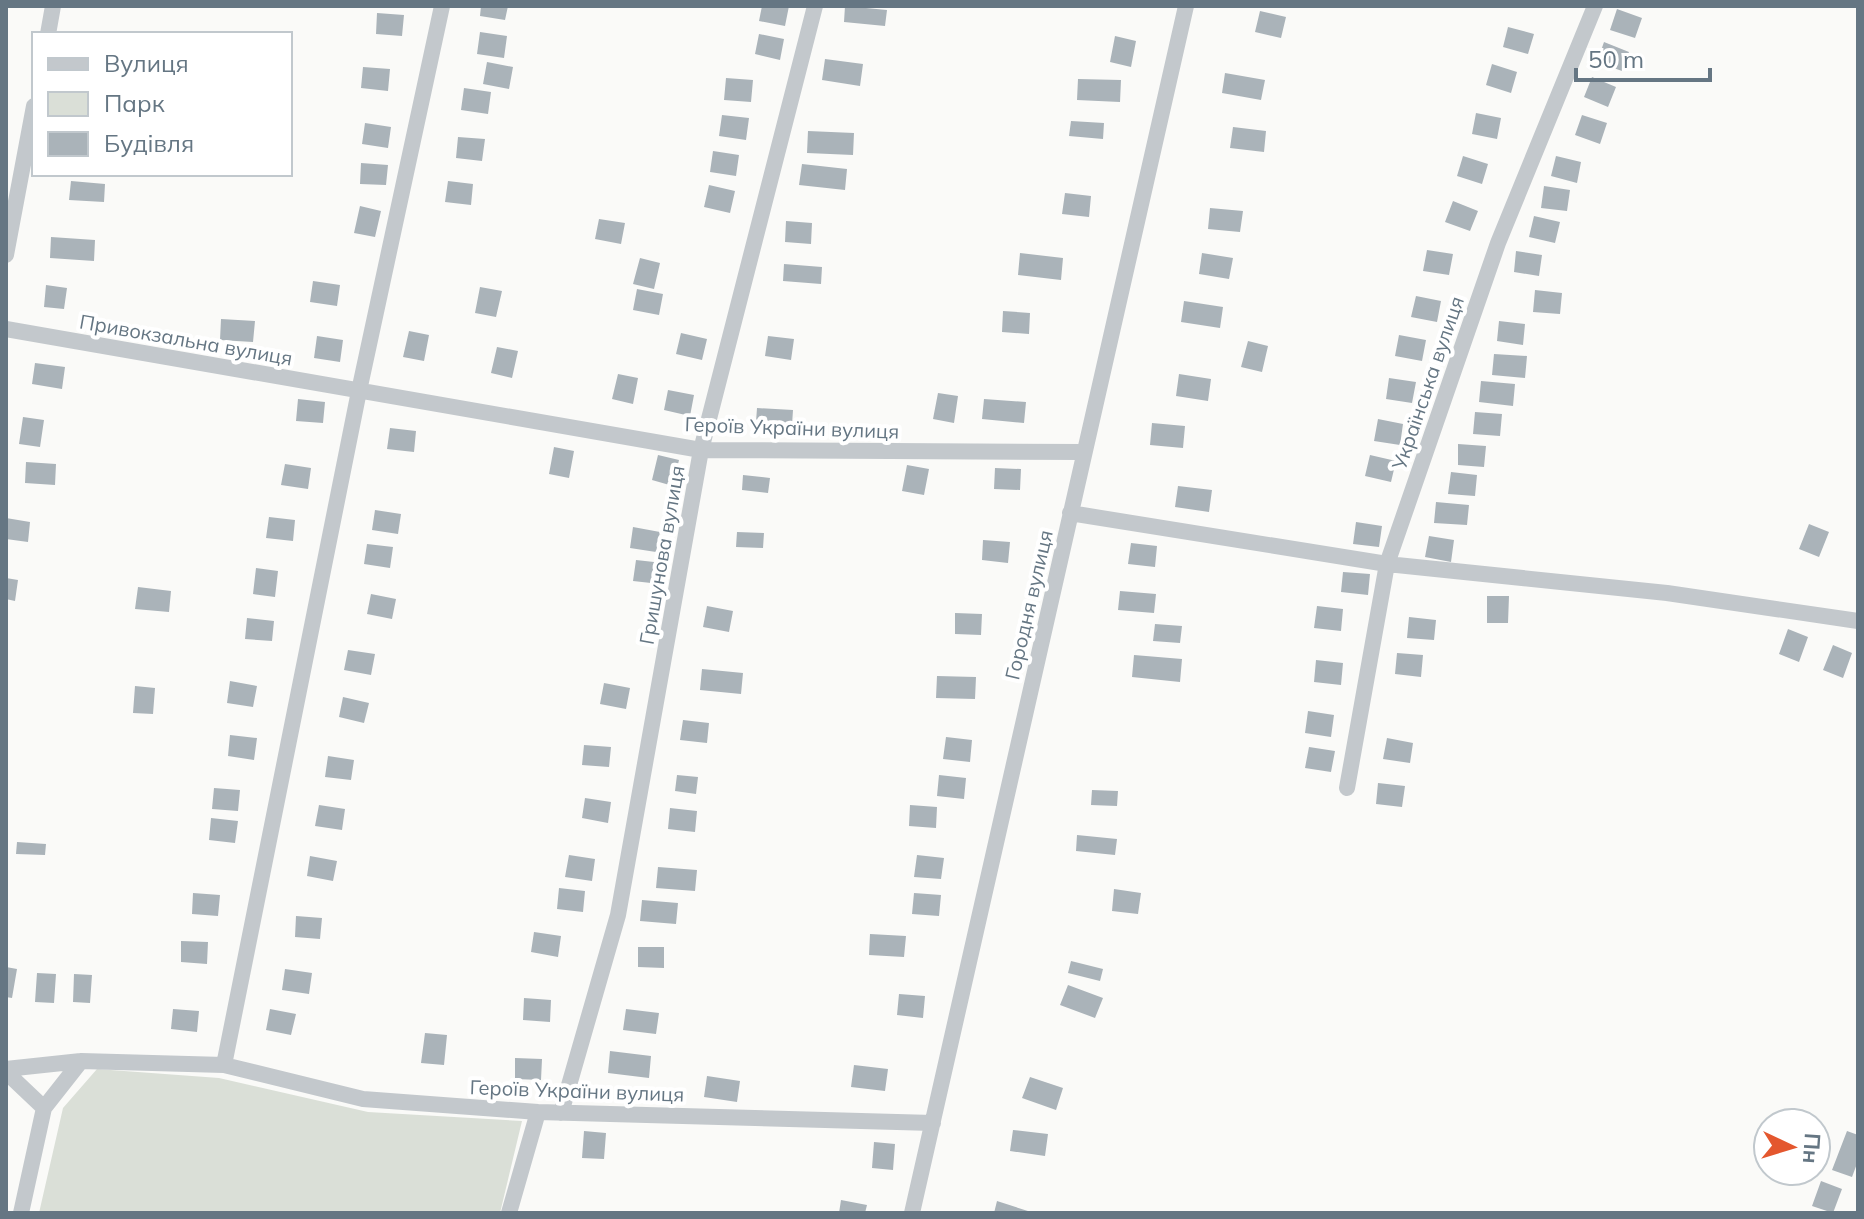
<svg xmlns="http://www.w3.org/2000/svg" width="1864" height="1219" font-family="Mulish,sans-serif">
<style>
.green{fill:#dadfd7}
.building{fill:#aab3b9}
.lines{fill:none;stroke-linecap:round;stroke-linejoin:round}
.minor{stroke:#c3c8cc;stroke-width:16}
.labels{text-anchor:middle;stroke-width:8;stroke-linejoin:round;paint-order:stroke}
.street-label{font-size:20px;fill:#657683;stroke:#fff}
</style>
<rect width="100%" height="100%" fill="#fafaf8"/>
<path class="green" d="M97 1069 219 1078 368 1112 522 1121 500 1213H39L63 1108Z"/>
<path class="building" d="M481 6H508L505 20 480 16Z
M762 6H789L785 26 759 21Z
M845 6 887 10 885 26 844 22Z
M1617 9 1642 18 1635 38 1610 30Z
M1260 11 1286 17 1281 38 1255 32Z
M377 13 404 15 402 36 376 34Z
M1508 27 1534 34 1528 54 1503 47Z
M480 32 507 36 504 58 477 54Z
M759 34 784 39 780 60 755 54Z
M1115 36 1136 41 1131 67 1110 62Z
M1604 42 1629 52 1622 71 1597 62Z
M825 59 863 64 860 86 822 80Z
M487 62 513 67 509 89 483 84Z
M1492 64 1517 72 1511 93 1486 85Z
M363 67 390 69 388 91 361 88Z
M1225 73 1265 80 1261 100 1222 93Z
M1592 77 1616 87 1608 107 1584 97Z
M726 78 753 80 751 102 724 100Z
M1078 79 1121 80 1120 102 1077 100Z
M464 88 491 92 488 114 461 110Z
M1476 113 1501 118 1497 139 1472 134Z
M722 115 749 118 746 140 719 136Z
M1582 115 1607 123 1600 144 1575 135Z
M1071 121 1104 123 1103 139 1069 136Z
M365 123 391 127 388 148 362 144Z
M1233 127 1266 131 1264 152 1230 148Z
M808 131 854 133 853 155 807 153Z
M458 137 485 139 482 161 456 158Z
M713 151 739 155 736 176 710 172Z
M1463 156 1488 164 1482 184 1457 176Z
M1556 156 1581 162 1577 183 1551 176Z
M361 163 388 165 386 185 360 184Z
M802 164 847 169 845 190 799 185Z
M71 181 105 184 104 202 69 200Z
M448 181 473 184 471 205 445 202Z
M709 185 735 191 730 213 704 207Z
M1544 186 1570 190 1567 211 1541 208Z
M1065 193 1091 196 1089 217 1062 214Z
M1453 201 1478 211 1470 231 1445 222Z
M360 206 381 211 375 237 354 233Z
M1210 208 1243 211 1240 232 1208 229Z
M1534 216 1560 222 1555 243 1529 237Z
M599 219 625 223 621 244 595 239Z
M786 221 812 223 811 244 785 242Z
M51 237 95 240 94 261 50 258Z
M1427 250 1453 254 1449 275 1423 271Z
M1516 251 1542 255 1539 276 1514 272Z
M1020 253 1063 258 1061 280 1018 275Z
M1202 253 1233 258 1229 279 1199 274Z
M640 258 660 263 654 289 633 284Z
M784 264 822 267 821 284 783 281Z
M313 281 340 285 337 306 310 302Z
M46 285 67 288 64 309 44 307Z
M480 287 502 291 496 317 475 313Z
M637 289 663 294 659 315 633 310Z
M1535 290 1562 293 1560 314 1533 312Z
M1416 296 1441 301 1437 322 1411 317Z
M1184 301 1223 307 1220 328 1181 322Z
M1003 311 1030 313 1029 334 1002 332Z
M221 319 255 321 253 342 220 340Z
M1499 321 1525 324 1523 345 1497 341Z
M409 331 429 335 424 361 403 357Z
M681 333 707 339 702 360 676 354Z
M1399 335 1426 340 1422 361 1395 356Z
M317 336 343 340 340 362 314 358Z
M768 336 794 339 791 360 765 356Z
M1248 341 1268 346 1262 372 1241 367Z
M497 347 518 351 512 378 491 373Z
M1494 354 1527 356 1525 378 1492 375Z
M35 363 65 367 62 389 32 384Z
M618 374 638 378 633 404 612 399Z
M1179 374 1211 379 1208 401 1176 396Z
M1389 378 1416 382 1412 403 1386 399Z
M1481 381 1515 384 1513 406 1479 402Z
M668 390 694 395 690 416 664 410Z
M938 393 958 396 954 423 933 419Z
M298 399 325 402 323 423 296 421Z
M984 399 1026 402 1024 423 982 419Z
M757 408 793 410 792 425 756 422Z
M1475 412 1502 414 1500 436 1473 434Z
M23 417 44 420 40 447 19 444Z
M1378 419 1403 424 1400 445 1374 441Z
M1152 423 1185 426 1183 448 1150 445Z
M390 428 416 431 414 452 387 449Z
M1458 444 1486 446 1484 467 1458 465Z
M554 447 574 451 569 478 549 474Z
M658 455 679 460 673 486 652 480Z
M1370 455 1396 461 1391 482 1365 476Z
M26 462 56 464 55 485 25 483Z
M285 464 311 468 308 489 281 485Z
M907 465 929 469 924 495 902 491Z
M995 468 1021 469 1020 490 994 489Z
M1451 472 1477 475 1475 496 1448 494Z
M743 475 770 478 768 493 742 490Z
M1178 486 1212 490 1209 512 1175 507Z
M1436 502 1469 505 1467 525 1434 523Z
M375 510 401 514 398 534 372 530Z
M269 517 295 520 293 541 266 538Z
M6 518 30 522 28 542 6 539Z
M1356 522 1382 526 1379 547 1353 544Z
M1809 524 1829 532 1819 557 1799 549Z
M633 527 660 532 656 552 630 548Z
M737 532 764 533 763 548 736 547Z
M1429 536 1454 540 1451 562 1425 557Z
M983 540 1010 542 1008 563 982 560Z
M1131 543 1157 546 1155 567 1128 564Z
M367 544 393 547 390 568 364 564Z
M636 560 663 563 660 584 633 581Z
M256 568 278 571 275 597 253 594Z
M1343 572 1370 574 1368 595 1341 592Z
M6 578 18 580 15 601 6 599Z
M138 587 171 591 169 612 135 609Z
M1120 591 1156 594 1154 613 1118 610Z
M371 594 396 599 392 619 367 614Z
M1487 596H1509L1508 623H1487Z
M707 606 733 611 729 632 703 627Z
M1317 606 1343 609 1341 631 1314 628Z
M955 613 982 614 981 635 955 634Z
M1409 617 1436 620 1434 640 1407 638Z
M247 618 274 621 272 641 245 639Z
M1155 624 1182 626 1180 643 1153 641Z
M1788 629 1808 637 1799 662 1779 654Z
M1833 645 1852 653 1843 678 1823 670Z
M348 650 375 654 371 675 344 670Z
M1397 653 1423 655 1421 677 1395 674Z
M1134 655 1182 659 1180 682 1132 677Z
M1316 660 1343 663 1341 685 1314 682Z
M702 669 743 673 741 694 700 690Z
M937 676 976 677 975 699 936 698Z
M230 681 257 686 253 707 227 703Z
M604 683 630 688 626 709 600 704Z
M135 686 155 688 153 714 133 713Z
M343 697 369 703 364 723 339 717Z
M1308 711 1334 715 1331 737 1305 733Z
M683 720 709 723 707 743 680 740Z
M230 735 257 738 254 760 228 756Z
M946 737 972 740 970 762 943 759Z
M1387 738 1413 743 1410 763 1383 759Z
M584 745 611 747 609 767 582 765Z
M1309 747 1335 751 1331 772 1305 768Z
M328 756 354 760 351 780 325 777Z
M677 775 698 777 696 794 675 791Z
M939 775 966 778 964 799 937 796Z
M1378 783 1405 786 1402 807 1376 804Z
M214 788 240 790 238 811 212 809Z
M1092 790 1118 791 1117 806 1091 805Z
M585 798 611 802 608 823 582 818Z
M319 805 345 809 342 830 315 826Z
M910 805 937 807 936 828 909 826Z
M670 808 697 811 695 832 668 829Z
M211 818 238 821 235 843 209 840Z
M1077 835 1117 839 1115 855 1076 851Z
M17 842 46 844 45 855 16 854Z
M569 855 595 859 592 881 565 877Z
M917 855 944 858 941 879 914 877Z
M310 856 337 861 333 881 307 876Z
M658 867 697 870 695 891 656 888Z
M559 888 585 891 583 912 557 909Z
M1114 889 1141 893 1138 914 1112 911Z
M193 893 220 895 218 916 192 914Z
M914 893 941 895 939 916 912 914Z
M642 900 678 903 676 924 640 921Z
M296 916 322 918 320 939 295 937Z
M534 932 561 936 558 957 531 952Z
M870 934 906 936 904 957 869 955Z
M181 941 208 942 207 964 181 962Z
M638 947H664V968L638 967Z
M1071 961 1103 969 1100 981 1068 973Z
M6 967 17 969 12 998 6 997Z
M285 969 312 973 309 994 282 990Z
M37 973 56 974 54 1003 35 1002Z
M74 974 92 975 90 1003 73 1002Z
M1068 985 1103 998 1095 1018 1060 1005Z
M899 994 925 996 923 1018 897 1015Z
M524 998 551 1000 550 1022 523 1020Z
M173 1009 199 1011 197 1032 171 1029Z
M270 1009 296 1014 291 1035 266 1030Z
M626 1009 659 1013 656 1034 623 1030Z
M425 1033 447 1035 444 1065 421 1063Z
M610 1051 651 1056 649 1078 608 1073Z
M515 1058 542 1059 541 1080 515 1079Z
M854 1065 888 1069 885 1091 851 1087Z
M707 1076 740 1081 737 1102 704 1097Z
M1030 1077 1063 1088 1056 1110 1022 1098Z
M1013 1130 1048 1134 1045 1156 1010 1151Z
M584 1131 606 1133 604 1159 582 1158Z
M1847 1131 1858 1135V1161L1852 1177 1832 1170Z
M874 1142 895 1144 893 1170 872 1168Z
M1821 1181 1842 1189 1833 1213 1812 1206Z
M841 1200 867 1205 865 1213H839Z
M997 1201 1031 1212V1213H994Z"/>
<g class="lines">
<path class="minor" d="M48 34 53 6
M6 255 34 106
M6 329 701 450 1084 452
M1070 513 1387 564 1667 593 1858 621
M1347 788 1387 564 1498 243 1595 6
M224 1065 359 391 442 6
M6 1069 81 1061 224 1065 363 1099 538 1112 933 1123
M6 1072 44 1108 21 1213
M44 1108 81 1061
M561 1113 618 915 701 450 815 6
M509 1213 538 1112
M912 1213 1186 6"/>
</g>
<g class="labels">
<g class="street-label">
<text transform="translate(186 340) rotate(10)" y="7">Привокзальна вулиця</text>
<text transform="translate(1428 383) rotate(-71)" y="7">Українська вулиця</text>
<text transform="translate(792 428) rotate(2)" y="7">Героїв України вулиця</text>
<text transform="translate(662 555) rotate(-80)" y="7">Гришунова вулиця</text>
<text transform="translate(1029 605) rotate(-77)" y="7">Городня вулиця</text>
<text transform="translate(577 1091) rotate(2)" y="7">Героїв України вулиця</text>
</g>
</g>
<rect width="1864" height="1219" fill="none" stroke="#657683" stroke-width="16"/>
<rect x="32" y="32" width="260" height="144" fill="#ffffff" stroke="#c1c8cd" stroke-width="2"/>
<rect x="48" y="58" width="40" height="12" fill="#c3c8cc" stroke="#c1c8cd" stroke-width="2"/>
<text x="104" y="72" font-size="24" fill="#657683">Вулиця</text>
<rect x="48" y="92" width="40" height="24" fill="#dadfd7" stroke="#c1c8cd" stroke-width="2"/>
<text x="104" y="112" font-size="24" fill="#657683">Парк</text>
<rect x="48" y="132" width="40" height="24" fill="#aab3b9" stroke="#c1c8cd" stroke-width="2"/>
<text x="104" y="152" font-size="24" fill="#657683">Будівля</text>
<g transform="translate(1792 1147) rotate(94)"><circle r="38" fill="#ffffff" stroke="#c1c8cd" stroke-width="2"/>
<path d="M0-6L14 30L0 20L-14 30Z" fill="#e4572e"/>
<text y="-12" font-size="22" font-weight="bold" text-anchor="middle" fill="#657683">Пн</text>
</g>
<path d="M1576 68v12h134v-12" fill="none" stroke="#657683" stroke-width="4"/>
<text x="1588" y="68" font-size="24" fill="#657683" stroke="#ffffff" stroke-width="6" paint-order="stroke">50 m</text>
</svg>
